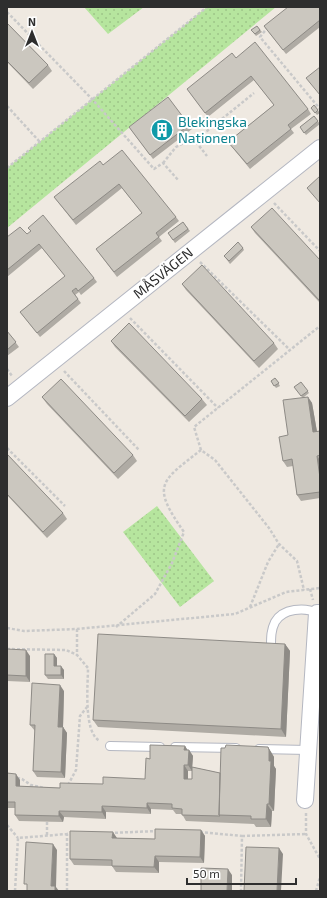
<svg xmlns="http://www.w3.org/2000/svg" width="327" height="898" font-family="'Exo 2',sans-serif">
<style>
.park{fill:url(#park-dots)}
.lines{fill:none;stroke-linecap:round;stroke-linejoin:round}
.service-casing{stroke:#b4b7c1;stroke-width:10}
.minor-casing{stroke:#b4b7c1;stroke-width:18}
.path{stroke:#c9c9c9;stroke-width:2.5;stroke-dasharray:3 2;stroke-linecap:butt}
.service{stroke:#fff;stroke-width:8}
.minor{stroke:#fff;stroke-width:16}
.wall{fill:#afaba4;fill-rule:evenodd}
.shaded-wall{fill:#8e8b86}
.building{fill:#cbc7bf;stroke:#8e8b86}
.labels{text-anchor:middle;stroke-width:4;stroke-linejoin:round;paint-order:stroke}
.culture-label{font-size:14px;fill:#0d838f;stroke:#fff;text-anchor:start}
.street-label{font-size:14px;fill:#2e2e2e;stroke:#fff}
</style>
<defs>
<pattern id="park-dots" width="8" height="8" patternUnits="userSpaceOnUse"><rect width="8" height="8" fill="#b6e59e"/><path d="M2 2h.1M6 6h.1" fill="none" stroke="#9dc588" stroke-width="1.8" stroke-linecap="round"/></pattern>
</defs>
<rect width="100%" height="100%" fill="#efe9e1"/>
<path class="park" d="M84 7H144L108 34Z
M207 7H276L7 228V168Z
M157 506 214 581 180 607 123 532Z"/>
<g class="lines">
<g class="service-casing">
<path id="service" d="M271 646C271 637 271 630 275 622 283 608 305 607 317 613
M110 746 160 747
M175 747 236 748
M259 749 308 750"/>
</g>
<g class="minor-casing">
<path id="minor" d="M7 398 320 148
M305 800 317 613H320"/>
</g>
<path class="path" d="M7 12 92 99 154 169 163 163 179 181
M268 27 260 37 320 109
M7 106 39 141
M193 138 207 131 254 93
M163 163 176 147 193 138 207 156
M7 168 207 7
M274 203 320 251
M200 262 290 350
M130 318 218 408
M7 369 12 376
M64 371 139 450
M7 448 65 506
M201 450 194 427 320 326
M310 589 313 600
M250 607 268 562 279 544
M116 627 155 594 172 563 184 532C151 485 160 482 201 450L215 460 269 528 279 544 297 561 304 590
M7 628 24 631 77 629 235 614 286 592 320 588
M77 629V655
M7 649 66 650 77 655 88 668C88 684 83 733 100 741
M17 778 22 779 31 785 44 788
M68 785 76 770 80 716 87 707
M306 813V834L320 859
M7 825 18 838
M200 832 242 836 241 891
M110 833 157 831
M47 835V822
M242 836 306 834
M15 891 18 838 67 834
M67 891V834L74 833
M316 891 320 877"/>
<use href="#service" class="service"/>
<use href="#minor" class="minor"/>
</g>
<path class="wall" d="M320 7V27L286 54 264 26Z
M7 23 48 65 52 71 33 89 7 62Z
M257 26 262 32 256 36 251 30Z
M236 58 308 109 311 114 291 129 294 133 250 169 228 142 274 105 254 80 208 117 187 89Z
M314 105 320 113 317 115 311 108Z
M314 116 320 124 306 135 300 127Z
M189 125 192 129 153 159 129 127Z
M103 165 176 217 179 221 159 237 162 241 117 277 96 249 142 213 122 188 76 225 54 197Z
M183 222 190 231 175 243 168 233Z
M251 227 320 260V303L255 233Z
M27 234 94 278 97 282 81 295 79 292 75 295 81 303 40 337 20 312 65 276 42 248 7 277V237Z
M243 248 244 250 230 264 224 256Z
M182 284 274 343 278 349 259 368 186 290Z
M7 331 19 347 7 356Z
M111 341 202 399 207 405 189 422 115 347Z
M275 378 280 386 276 388 271 381Z
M301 382 309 393 304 397H308L312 403 317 431H320V498L301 501 297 495 293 466 287 467 283 461 288 435 302 397 294 387Z
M42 397 133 455 137 461 118 479 47 404Z
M7 454 63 513 67 519 47 538 7 495Z
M285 644 290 651 286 737 98 727 93 720Z
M7 649 30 656V682L7 681Z
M54 654 57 658V666L64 670V679H48L45 675Z
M64 691 63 727 67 733 65 778 37 777 33 771 35 731 30 725Z
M185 746 187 750H189L193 756 192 767 220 773 268 747 274 757V766L276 769 274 811H272L271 827H256L254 824 186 821 182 814H176L173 810 151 809V814L106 812V819L64 817 63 822 19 821 15 815V808H7V773L20 780V786L60 788 103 784 145 779 150 759ZM188 771H192V779H188Z
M201 830 205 836 204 863 159 862V873L116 872 112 866 74 865 70 859 117 838 155 839Z"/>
<path class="shaded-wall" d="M308 397 312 403 318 438 313 432Z
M317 456 320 460V478Z
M285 644 290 651 286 737 281 729Z
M26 650 30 656V682L26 676Z
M54 654 57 658V670L54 666Z
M61 666 64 670V679L61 675Z
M60 685 64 691 63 727 67 733 65 778 61 772 58 727Z
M185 746 189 752V750L193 756 192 771 188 765 184 750Z
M268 747 274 757V766L276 769 274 811 269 804V761Z
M184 765 188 771V785L184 779Z
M16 774 20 780V792L16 786Z
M147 803 151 809V814L147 808Z
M267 804 272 811 271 827 266 819Z
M102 806 106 812V819L102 812Z
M59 811 64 817 63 822 59 816Z
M201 830 205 836 204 863 200 857Z
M113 832 117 838H112Z
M53 844 57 850 56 887 59 891H55L51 886Z
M279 848 283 854 281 891H277Z
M155 856 159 862V873L154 867Z
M228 869 232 875V891H227Z"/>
<path class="building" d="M288 7H320V20L283 50 264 26Z
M7 23 48 65 29 83 7 61Z
M257 26 260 30 255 34 251 30Z
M255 42 308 109 288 125 291 129 247 164 228 142 274 105 251 76 205 113 187 89 232 53 236 58Z
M320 67V95L306 78Z
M168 97 189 125 150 155 129 127Z
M314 105 318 110 315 113 311 108Z
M314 116 318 121 304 133 300 127Z
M122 150 176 217 156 233 159 237 114 272 96 249 142 213 119 184 73 220 54 197 100 161 103 165Z
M320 176V203L307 188Z
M272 208 320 260V301L251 227Z
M43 215 94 278 78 291 76 288 72 291 78 299 37 333 20 312 65 276 39 244 7 270V237L20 227 27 234 31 231 28 228Z
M183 222 188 229 173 240 168 233Z
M238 242 243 248 229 261 224 256Z
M202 265 274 343 254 361 182 284Z
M129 323 202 399 185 416 111 341Z
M7 331 16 342 7 350Z
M275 378 279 383 274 386 271 381Z
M61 379 133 455 114 473 42 397Z
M301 382 308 391 301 396 294 387Z
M308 397 313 432 320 431V455L317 456 320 478V492L297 495 292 459 283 461 279 437 288 435 283 400Z
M7 454 63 513 43 532 7 494Z
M98 634 285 644 281 729 93 720Z
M7 649 26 650V676L7 675Z
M45 654H54V666H61V675H45Z
M32 683 60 685 58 727H63L61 772 33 771 35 725H30Z
M150 745 185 746 184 750H189L188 765H184V779H192V767L220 773 219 815 220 816 182 815V809L172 808V804L147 803V808L102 806V812L59 811V816L15 815V802H7V773L16 774V786L60 788V783L103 784V777L145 779 146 758 150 759Z
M226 745 268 747 269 750V761H271L269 804H267L266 819H251V816L219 815 221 748H225Z
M155 829 201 830 200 857 155 856 154 867 112 866V860L70 859V831L113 832 112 838 155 839Z
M26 842 53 844 51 886H55V891H27V884H24Z
M246 847 279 848 277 891H244Z
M201 868 228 869 227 891H201Z"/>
<defs>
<g id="building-disc" transform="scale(1.15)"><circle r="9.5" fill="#0f9aa8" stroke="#fff"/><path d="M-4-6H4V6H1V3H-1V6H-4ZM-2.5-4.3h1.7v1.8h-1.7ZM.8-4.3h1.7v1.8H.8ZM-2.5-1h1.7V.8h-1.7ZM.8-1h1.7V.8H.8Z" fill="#fff"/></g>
</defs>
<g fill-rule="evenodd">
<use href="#building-disc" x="162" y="130"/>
</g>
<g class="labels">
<g class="culture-label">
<text x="178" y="127">Blekingska<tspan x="178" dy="16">Nationen</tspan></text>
</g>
<g class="street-label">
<text transform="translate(163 273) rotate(-39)" y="5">MÅSVÄGEN</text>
</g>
</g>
<rect width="327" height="898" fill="none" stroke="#2e2e2e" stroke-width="16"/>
<g transform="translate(32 32)" stroke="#ffffff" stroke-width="3" paint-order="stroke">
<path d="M0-3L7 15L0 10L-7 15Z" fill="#2e2e2e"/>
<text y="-6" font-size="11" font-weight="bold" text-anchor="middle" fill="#2e2e2e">N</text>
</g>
<path d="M187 878v6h109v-6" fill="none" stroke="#2e2e2e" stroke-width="2"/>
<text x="193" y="878" font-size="12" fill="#2e2e2e" stroke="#ffffff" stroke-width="3" paint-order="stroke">50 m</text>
</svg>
